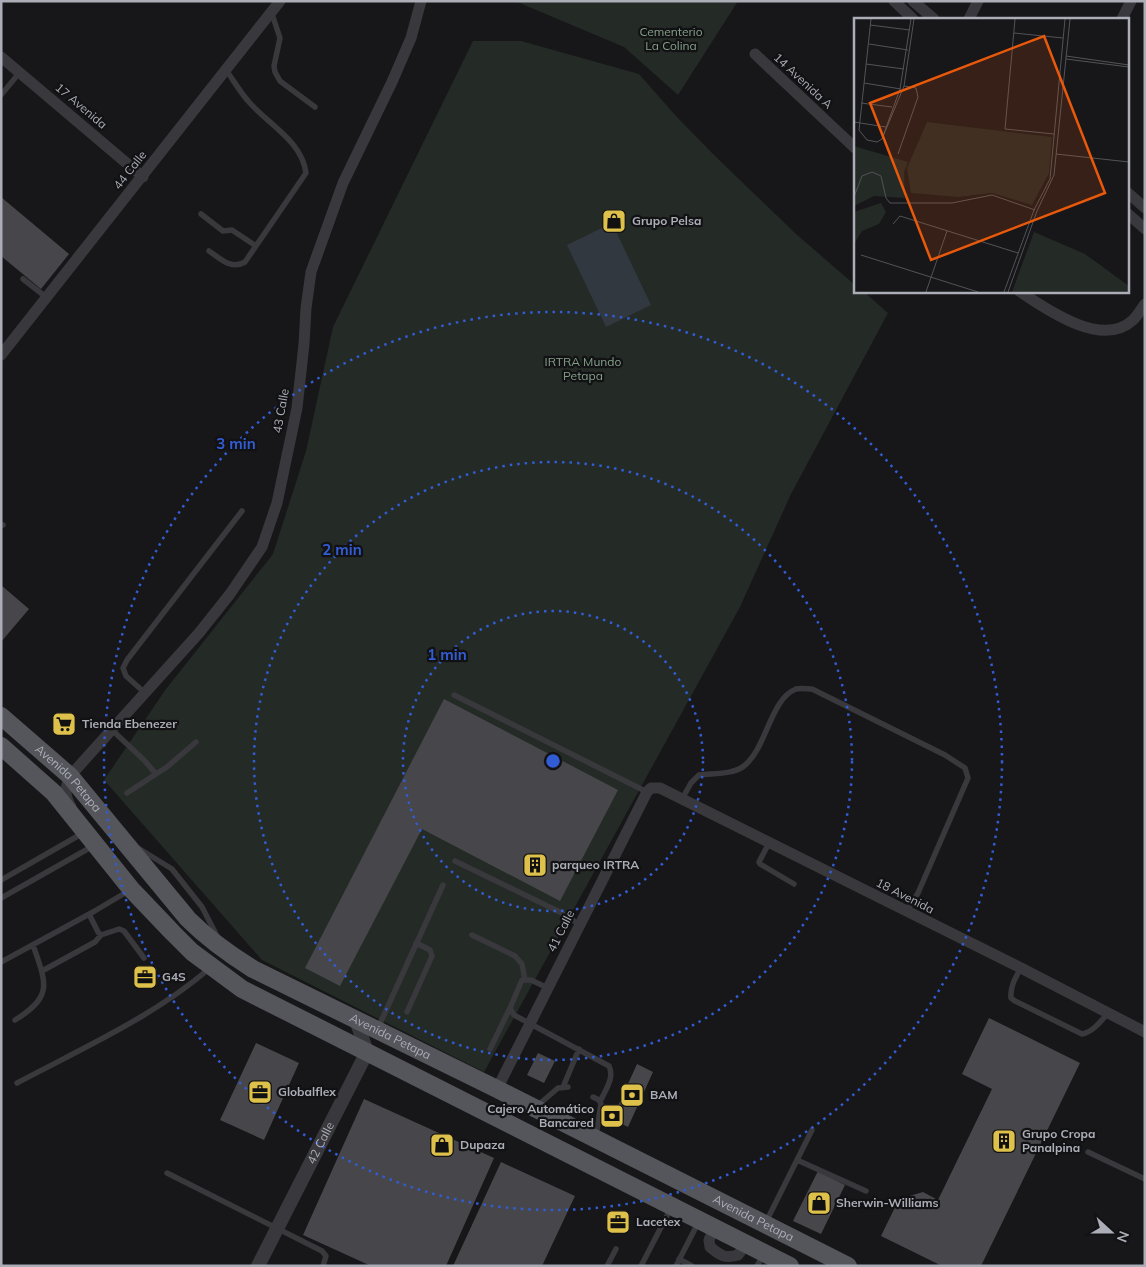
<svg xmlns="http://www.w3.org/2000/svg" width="1146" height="1267" font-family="Mulish,sans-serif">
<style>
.green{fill:#242a25}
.water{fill:#323840}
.building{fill:#47474b}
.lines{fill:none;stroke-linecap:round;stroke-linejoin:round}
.service{stroke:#39393d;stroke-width:5.5}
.minor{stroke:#39393d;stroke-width:11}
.tertiary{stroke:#39393d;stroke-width:14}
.primary{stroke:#55565c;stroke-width:18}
.ring{fill:none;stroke:#325cd3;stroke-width:2.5;stroke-dasharray:2.5 5}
.labels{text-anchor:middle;stroke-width:4.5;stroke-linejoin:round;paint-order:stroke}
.park-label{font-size:12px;fill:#84a08a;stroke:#121214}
.street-label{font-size:12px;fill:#abadb7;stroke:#121214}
.poi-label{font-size:12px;font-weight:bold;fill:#abadb7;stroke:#121214;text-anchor:start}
.inset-road{fill:none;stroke:#525358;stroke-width:1}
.view{fill:#e8590c;fill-opacity:0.15;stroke:#e8590c;stroke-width:2.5}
.inset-edge{fill:none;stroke:#abadb7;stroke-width:2.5}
.centre{fill:#325cd3;stroke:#121214;stroke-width:2.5}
.ring-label{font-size:15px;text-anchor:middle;font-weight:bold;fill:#325cd3;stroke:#121214;stroke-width:4.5;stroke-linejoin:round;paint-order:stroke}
</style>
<rect width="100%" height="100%" fill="#171719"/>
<path class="green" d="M515 1H738L678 95 624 47Z
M473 41H521L639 74 676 116 712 153 796 234 855 285V291H863L888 313 791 494 740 607 484 1072 262 960 104 780 166 689 273 554 306 451 333 327Z"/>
<path class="water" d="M612 223 651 305 606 327 567 245Z"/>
<path class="building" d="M1 197 69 254 41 289 1 256Z
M1 585 29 609 1 642Z
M444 699 618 790 560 901 422 829 340 986 305 968Z
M989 1018 1080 1063 981 1266H942L881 1236 899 1199 923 1192 938 1200 992 1089 962 1074Z
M256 1043 299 1063 264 1140 220 1120Z
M538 1053 555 1061 544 1083 527 1075Z
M637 1064 653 1072 628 1127 612 1119Z
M364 1099 494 1158 446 1266H371L303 1235Z
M501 1162 575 1196 542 1266H453Z
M818 1171 845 1185 821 1234 793 1221Z"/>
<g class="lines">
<path class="service" d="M271 11 280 38 274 66 275 72 280 81 315 107
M1 95 20 72
M201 214 223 231 232 230 256 246
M209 251C221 259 231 270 245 262L306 173C302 141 268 124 249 102 240 92 234 81 226 70
M23 279 46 297
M1 524 3 525
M145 693 126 676 123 668 127 660 242 511
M454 695 647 792
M112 730 144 760 156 774 167 767 196 742
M127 793 156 774
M682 799 691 783 699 775C712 773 733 775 744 766 767 748 770 699 796 689 801 688 807 689 812 689L945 755 965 768 968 778 918 893 906 912
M769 843 759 862 760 864 794 884
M138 848 172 869 202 907 218 938
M455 861 562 913 580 925
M1 880 83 833
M1 898 93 846
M89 914 98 932 101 935 119 929 124 931 144 958
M472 935 515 956 522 964 525 980
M1 962 93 912 130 890
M1021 968C1015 978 1010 987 1011 998L1015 1001 1082 1034C1093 1032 1101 1021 1108 1013
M42 971 95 942 101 935
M548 988 531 980H522L510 1008 514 1015 609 1066C615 1078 605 1090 600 1102
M407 1012 432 956 430 950 416 943
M15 1020C54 996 46 983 33 945
M378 1028 443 885
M490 1049 510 1008
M17 1083C83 1048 153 1017 210 968
M563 1087 579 1049
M593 1097 599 1100 601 1104 596 1136
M537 1106 558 1088 568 1087
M1088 1152 1145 1179
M797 1160 866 1191
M167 1173 322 1251 326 1256 323 1266
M766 1222 812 1130
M679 1259 692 1266
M607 1266 616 1249
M641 1266 671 1208
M676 1266 699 1221
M757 1266 763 1255"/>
<path class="minor" d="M894 1 913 19
M913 1 934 19
M969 19 978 1
M1122 19 1131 1
M755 54 855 148
M1 57 143 177
M1127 192 1145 208
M1127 213 1145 229
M1019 291C1046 309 1102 349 1133 320 1138 315 1141 309 1145 304
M1 355 280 1
M71 807C64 795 65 788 70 776L199 633 230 594 262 547 277 503 297 408 304 344 306 308 311 272 343 183 392 82 411 38 421 1
M497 1089 647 792 651 788H660L1021 968 1145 1032
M714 1228 709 1240 710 1247C720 1255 724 1259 738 1255L746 1244"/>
<path class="tertiary" id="s1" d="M258 1266 367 1052 356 1020"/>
<g class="primary">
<path id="s2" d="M1 716 70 776 188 919C208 939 229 954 253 969L497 1089 848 1266"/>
<path d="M1 746 54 793 131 889 173 933 192 952 242 989 790 1266"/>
</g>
</g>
<g class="ring">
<circle cx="553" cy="761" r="150"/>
<circle cx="553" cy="761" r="299"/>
<circle cx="553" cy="761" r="449"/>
</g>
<defs>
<g id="shop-square" transform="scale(1.25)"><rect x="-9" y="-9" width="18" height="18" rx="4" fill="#ddc14b" stroke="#121214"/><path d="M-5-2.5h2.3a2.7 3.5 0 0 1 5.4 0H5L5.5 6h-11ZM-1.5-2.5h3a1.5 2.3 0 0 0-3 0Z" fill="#111"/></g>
<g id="supermarket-square" transform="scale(1.25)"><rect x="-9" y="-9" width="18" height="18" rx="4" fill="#ddc14b" stroke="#121214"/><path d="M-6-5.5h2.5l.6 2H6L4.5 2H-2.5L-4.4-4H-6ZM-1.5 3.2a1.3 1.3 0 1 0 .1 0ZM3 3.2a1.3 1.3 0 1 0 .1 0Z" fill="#111"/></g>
<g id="building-square" transform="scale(1.25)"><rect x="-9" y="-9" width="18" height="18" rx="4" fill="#ddc14b" stroke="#121214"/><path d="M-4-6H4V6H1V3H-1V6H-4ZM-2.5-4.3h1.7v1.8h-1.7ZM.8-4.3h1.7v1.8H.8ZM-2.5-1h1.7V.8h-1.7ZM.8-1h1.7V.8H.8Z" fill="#111"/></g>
<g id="office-square" transform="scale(1.25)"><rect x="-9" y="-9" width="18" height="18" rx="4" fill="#ddc14b" stroke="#121214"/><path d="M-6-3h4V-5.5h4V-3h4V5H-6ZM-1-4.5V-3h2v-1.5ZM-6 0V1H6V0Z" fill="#111"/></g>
<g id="bank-square" transform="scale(1.25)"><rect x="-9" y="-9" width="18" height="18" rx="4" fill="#ddc14b" stroke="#121214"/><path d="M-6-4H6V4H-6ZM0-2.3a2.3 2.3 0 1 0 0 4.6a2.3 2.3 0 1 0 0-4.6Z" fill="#111"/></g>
</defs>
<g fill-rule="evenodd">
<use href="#shop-square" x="614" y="221"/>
<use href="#supermarket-square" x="64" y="724"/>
<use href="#building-square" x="535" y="865"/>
<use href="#office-square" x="145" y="977"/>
<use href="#office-square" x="260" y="1092"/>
<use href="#bank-square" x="632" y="1095"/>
<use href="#bank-square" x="612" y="1116"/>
<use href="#building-square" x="1004" y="1141"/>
<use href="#shop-square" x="442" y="1145"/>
<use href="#shop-square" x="819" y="1203"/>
<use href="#office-square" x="618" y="1222"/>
</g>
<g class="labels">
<g class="park-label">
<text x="671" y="36">Cementerio<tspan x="671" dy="14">La Colina</tspan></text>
<text x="583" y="366">IRTRA Mundo<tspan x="583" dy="14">Petapa</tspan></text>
</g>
<g class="street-label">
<text transform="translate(803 81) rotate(43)" y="4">14 Avenida A</text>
<text transform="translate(81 106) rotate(40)" y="4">17 Avenida</text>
<text transform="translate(130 170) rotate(-52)" y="4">44 Calle</text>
<text transform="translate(281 411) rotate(-80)" y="4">43 Calle</text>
<text dy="4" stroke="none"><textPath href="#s2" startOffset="92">Avenida Petapa</textPath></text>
<text transform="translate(905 896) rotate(27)" y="4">18 Avenida</text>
<text transform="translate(561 931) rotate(-63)" y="4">41 Calle</text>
<text dy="4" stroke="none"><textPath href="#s2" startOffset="512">Avenida Petapa</textPath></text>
<text dy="4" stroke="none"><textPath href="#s1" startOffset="138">42 Calle</textPath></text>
<text dy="4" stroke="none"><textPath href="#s2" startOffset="918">Avenida Petapa</textPath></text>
</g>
<g class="poi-label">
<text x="632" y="225">Grupo Pelsa</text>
<text x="82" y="728">Tienda Ebenezer</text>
<text x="552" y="869">parqueo IRTRA</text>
<text x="162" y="981">G4S</text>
<text x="278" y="1096">Globalflex</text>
<text x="650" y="1099">BAM</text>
<text x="594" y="1113" text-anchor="end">Cajero Automático<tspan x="594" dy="14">Bancared</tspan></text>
<text x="1022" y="1138">Grupo Cropa<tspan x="1022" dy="14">Panalpina</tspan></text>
<text x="460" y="1149">Dupaza</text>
<text x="836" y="1207">Sherwin-Williams</text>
<text x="636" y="1226">Lacetex</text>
</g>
</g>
<g transform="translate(854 18)">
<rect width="275" height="275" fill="#171719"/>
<path d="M73 104 198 119 195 155 178 187 138 175 104 179 57 175 53 150ZM0 128 54 144 50 154 51 180 20 178 0 188ZM27 185 32 194 25 206 8 213 0 226V194ZM180 214 231 236 275 268V274H158Z" fill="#242a25"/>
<path class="inset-road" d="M17 1 5 112 13 122 23 124 28 121M161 1 151 111 200 116M16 7 56 12M160 15 209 20M15 26 54 32M212 38 275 47M212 41 275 49M12 46 50 51M10 65 47 71M7 85 38 89M0 104 32 109M28 121 50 68 60 1M28 121 46 71 57 1M44 136 64 79 62 70 50 68M202 136 275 144M0 179 8 158 18 154 27 158 32 180 36 185H98L138 177 181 192M39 206 46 198 164 235M7 237 124 274M72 274 93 213M150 274 180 192 196 161 211 1M154 274 183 193 200 157 216 1"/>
<path class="view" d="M190 18 251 175 77 242 16 85Z"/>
<rect width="275" height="275" class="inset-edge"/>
</g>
<circle cx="553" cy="761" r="8" class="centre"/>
<g class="ring-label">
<text x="236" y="449">3 min</text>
<text x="342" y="555">2 min</text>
<text x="447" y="660">1 min</text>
</g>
<rect width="1146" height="1267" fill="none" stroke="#abadb7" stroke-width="5"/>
<g transform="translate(1111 1232) rotate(111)" stroke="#121214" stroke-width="4" paint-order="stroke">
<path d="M0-4L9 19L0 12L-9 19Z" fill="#abadb7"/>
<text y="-8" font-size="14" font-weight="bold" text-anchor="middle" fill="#abadb7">N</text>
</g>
</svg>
